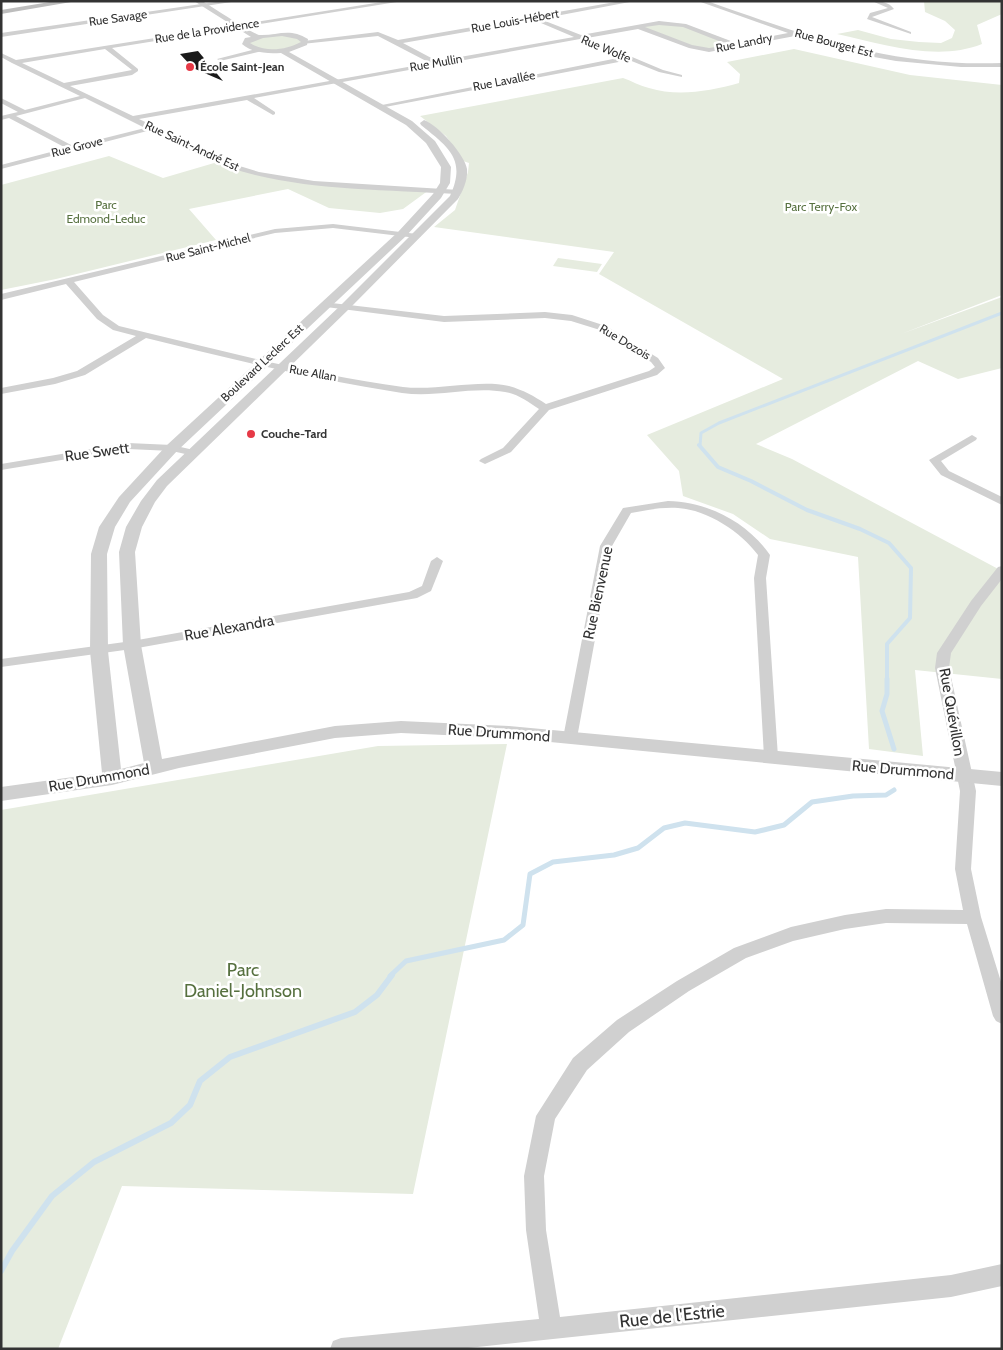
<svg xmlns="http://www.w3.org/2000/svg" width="1003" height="1350" font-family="Cabin,sans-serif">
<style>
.green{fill:#e6ecdf}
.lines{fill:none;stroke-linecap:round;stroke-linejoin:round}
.stream-far3{stroke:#cfe2ee;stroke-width:3}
.stream-far2{stroke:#cfe2ee;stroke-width:4}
.stream-far1{stroke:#cfe2ee;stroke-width:5}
.stream{stroke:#cfe2ee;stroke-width:6}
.building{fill:#1a1a1a}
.minor{fill:#d0d0d0;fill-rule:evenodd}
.tertiary{fill:#d0d0d0;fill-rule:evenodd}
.secondary{fill:#bdbdbd;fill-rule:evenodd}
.poi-dot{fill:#e63946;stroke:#fff;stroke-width:2}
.labels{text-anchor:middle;stroke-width:5;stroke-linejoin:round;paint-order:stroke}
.far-street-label{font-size:12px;fill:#333;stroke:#fff}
.far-poi-label{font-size:12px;font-weight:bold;fill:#333;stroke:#fff;text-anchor:start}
.far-park-label{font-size:12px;fill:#56703f;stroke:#fff}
.street-label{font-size:15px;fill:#333;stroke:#fff}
.near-park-label{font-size:18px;fill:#56703f;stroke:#fff}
.near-street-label{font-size:18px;fill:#333;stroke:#fff}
</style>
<rect width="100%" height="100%" fill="#fff"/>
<path class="green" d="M924 1H1002V14L977 25 982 44C937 62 883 44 837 34L858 30 891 39 919 42 941 43 952 38 955 30 945 21 925 12Z
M659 22 683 24 741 45 703 50 639 26Z
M277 34 303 38 301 45 273 51 251 48 248 40 257 37Z
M794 49 910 75 1002 85V295L901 334 1002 297V368L958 379 918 361 756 444 792 459 1002 571V679L915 670 923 756 869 749 858 557 770 539 733 514 683 496 679 471 647 435 783 379 599 274 614 252 434 227 455 210 468 172 469 163 463 161 446 136 420 116 623 78C632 81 640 86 649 88 678 97 710 91 739 83L740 74 727 62Z
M109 156 163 178 221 161 230 166 293 181 429 190 403 209 380 213 329 208 288 189 189 209 216 240 56 279 1 290V185Z
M558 258 602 264 597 272 553 266Z
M507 744 413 1194 122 1186 58 1349H1V810L378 746Z"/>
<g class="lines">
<path class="stream-far3" d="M700 446 701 433 719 423 1002 313"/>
<path class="stream-far2" d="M699 445 718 467 751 481 807 510 860 529 889 543 911 568 910 618 887 644V680"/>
<path class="stream-far1" d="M887 679V694L882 711 894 749
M390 976 406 961 504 940 523 925 530 874 553 862 614 855 638 848 664 828 685 823 755 832 784 825 812 802 853 796 886 795 894 790"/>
<path class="stream" d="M1 1271 12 1251 52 1196 94 1162 171 1123 190 1105 200 1081 230 1057 355 1012 377 995 392 975"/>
</g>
<path class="building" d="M198 51 223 81 193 68 180 54Z"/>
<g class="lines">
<path class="minor" d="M222 1H238L1 37V33Z
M388 1H403L112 48 138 69V71L132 75 70 86 133 116 430 63 378 36 302 44 304 41 378 32 398 40 621 1H635L540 19 581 35 659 21 686 24 736 43 788 33 698 1H707C809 37 891 67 1002 63V67H961L896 61 852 53 795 36 709 52 689 48 638 29 587 38 663 70 682 75V77L659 72 629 60 380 108 377 106 623 57 580 39 254 98 275 112V114L273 115 247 100 139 119 233 164 259 172 314 181 459 190 460 192 456 194C380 189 303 191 230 168 205 160 175 142 151 130L1 169V165L66 148 9 118 1 120V116L18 112 1 103V98L25 110 80 96 12 63 1 57V53L16 60ZM534 20 574 37 437 61 403 43ZM659 25 683 27 729 45 709 48 692 45 645 27ZM105 49 132 70 64 83 22 63ZM85 98 145 128 73 146 16 116Z
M872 1C881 1 889 2 894 9L872 17 911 32V34L867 19 870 13 888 8Z
M260 48 262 51 220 61 217 59Z
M333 224 417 234 421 236 417 238 333 228 275 233 74 282 103 315 119 326C212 348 307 374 403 387 437 391 479 379 509 386 523 390 534 396 546 404L649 371 655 367 651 362 600 330 571 321 545 318 444 322 326 307 321 304 323 302 444 316 545 312 572 315 606 326 658 358 665 368 657 375 549 410 511 452 485 464 479 461 481 459 503 448 539 409C528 402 518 394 505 392 471 386 437 398 402 393 316 380 231 359 146 338L85 375 55 384 1 394V388L53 378 77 371 136 336 113 330 97 319 66 284 1 300V294L275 229Z
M972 435 977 438 976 440 941 461 949 471 1002 497V505L941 475 929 460Z
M128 443 172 445 198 451 199 453 194 456 172 451 128 449 1 470V464Z
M668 501C708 502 747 522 770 555L766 578 778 757 776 761 771 762 766 761 764 757 754 578 758 555C741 532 708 510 678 508 662 507 647 510 631 513L612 546 577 738 575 742H565L563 738 600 546 623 508Z
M437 557 443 561 431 591 417 598 132 649 1 667V659L132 641 409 592 422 586 431 561Z
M1002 566V579L981 606 951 653 949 668 976 791 971 869 981 917 1002 985V1024L996 1021 993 1016 967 924 886 923 845 929 793 941 746 958 689 991 629 1032 587 1070 555 1119 544 1176 546 1230 560 1317 951 1275 1002 1264V1286L951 1297 459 1349H330L333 1341 341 1338 539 1319 526 1230 524 1176 536 1116 573 1058 617 1020 677 981 734 948 791 927 845 915 886 909 963 910 955 869 960 791 935 668 937 653 971 601 998 567Z"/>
<path class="tertiary" d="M194 1H202C211 6 253 34 259 35 277 36 289 27 308 39L307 45 289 52 412 121 435 141 451 167 450 183 441 198 406 236 177 451 130 502 115 527 107 554 108 651 121 769 144 763 123 645 119 552 126 527 141 501 157 480 341 305 450 196C467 159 448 147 421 125L420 123 424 120C438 125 465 155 467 169 468 180 463 191 458 199L349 309 167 486 155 502 142 527 135 552 141 645 162 759 335 726 401 721 509 726 1002 772V786L509 738 401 733 335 738 179 768 112 785 1 801V787L102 773 90 651 91 554 99 527 119 497 167 445 398 232 433 194 440 183 441 167 426 143 406 125 281 53C267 54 253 53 242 44L245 38 251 37ZM282 36 297 39 301 42C286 50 265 53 250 43L263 38Z"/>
<path class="secondary" d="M56 1H77L1 14V10Z"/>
</g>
<g class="poi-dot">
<circle cx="190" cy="67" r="5"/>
<circle cx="251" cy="434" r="5"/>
</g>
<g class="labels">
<g class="far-street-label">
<text transform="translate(118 18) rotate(-8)" y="4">Rue Savage</text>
<text transform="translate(515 21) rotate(-10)" y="4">Rue Louis-Hébert</text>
<text transform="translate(207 31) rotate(-9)" y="4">Rue de la Providence</text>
<text transform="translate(744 43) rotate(-11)" y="4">Rue Landry</text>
<text transform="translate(834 43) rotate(15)" y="4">Rue Bourget Est</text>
<text transform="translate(606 49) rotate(23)" y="4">Rue Wolfe</text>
<text transform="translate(436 63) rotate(-10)" y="4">Rue Mullin</text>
<text transform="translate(504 81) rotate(-11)" y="4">Rue Lavallée</text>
<text transform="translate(192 146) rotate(25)" y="4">Rue Saint-André Est</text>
<text transform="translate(77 147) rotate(-14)" y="4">Rue Grove</text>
<text transform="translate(208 248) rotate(-14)" y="4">Rue Saint-Michel</text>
<text transform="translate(625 342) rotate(31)" y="4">Rue Dozois</text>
<text transform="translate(262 363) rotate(-43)" y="4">Boulevard Leclerc Est</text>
<text transform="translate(313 373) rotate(10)" y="4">Rue Allan</text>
</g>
<g class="far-poi-label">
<text x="200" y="71">École Saint-Jean</text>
<text x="261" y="438">Couche-Tard</text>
</g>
<g class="far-park-label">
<text x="106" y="209">Parc<tspan x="106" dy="14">Edmond-Leduc</tspan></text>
<text x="821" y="211">Parc Terry-Fox</text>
</g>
<g class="street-label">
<text transform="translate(97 452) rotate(-8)" y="5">Rue Swett</text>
<text transform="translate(598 593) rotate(-78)" y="5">Rue Bienvenue</text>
<text transform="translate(229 628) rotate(-10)" y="5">Rue Alexandra</text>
<text transform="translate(952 712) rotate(80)" y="5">Rue Quévillon</text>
<text transform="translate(499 733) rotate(4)" y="5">Rue Drummond</text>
<text transform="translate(903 770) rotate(5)" y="5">Rue Drummond</text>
<text transform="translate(99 778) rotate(-10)" y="5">Rue Drummond</text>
</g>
<g class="near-park-label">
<text x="243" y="976">Parc<tspan x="243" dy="21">Daniel-Johnson</tspan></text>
</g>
<g class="near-street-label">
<text transform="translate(672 1316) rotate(-6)" y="6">Rue de l'Estrie</text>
</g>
</g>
<rect width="1003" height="1350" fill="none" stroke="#333333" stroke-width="5"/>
</svg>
